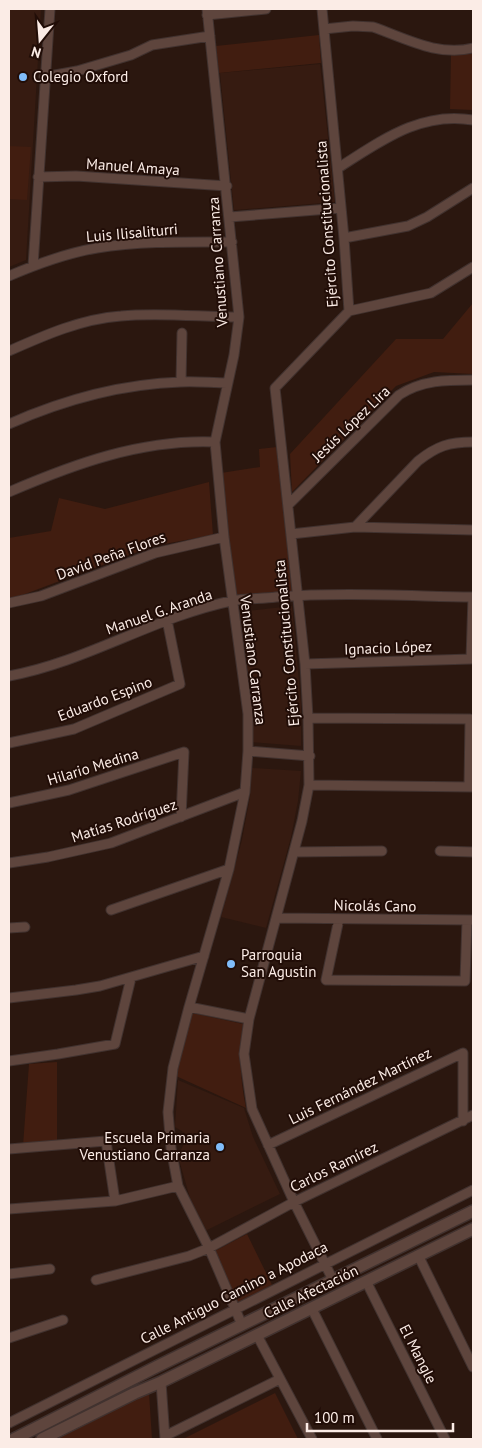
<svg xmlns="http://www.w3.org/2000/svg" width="482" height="1448" font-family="'PT Sans',sans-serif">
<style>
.built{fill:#361b11}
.green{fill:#411d10}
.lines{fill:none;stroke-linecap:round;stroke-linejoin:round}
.minor-casing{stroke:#41322f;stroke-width:11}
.tertiary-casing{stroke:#41322f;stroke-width:14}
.minor{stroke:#5e453d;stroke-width:9}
.tertiary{stroke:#5e453d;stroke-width:11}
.poi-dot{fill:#80bdfa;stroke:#210d07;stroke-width:2}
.labels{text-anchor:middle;stroke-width:4;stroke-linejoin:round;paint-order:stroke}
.poi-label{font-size:15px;fill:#fbece6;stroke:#210d07;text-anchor:start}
.street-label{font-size:15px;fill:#fbece6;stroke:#210d07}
</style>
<rect width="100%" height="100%" fill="#2b170f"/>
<path class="built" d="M9 9H41L26 260 9 267Z
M320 64 335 202 234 210 220 73Z
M292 606 301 704V746L251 742 252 711 237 612Z
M252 768 301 771 298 801 291 837 266 928 221 917 242 840 250 797Z
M178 1080 244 1108 253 1137 280 1194 203 1232 192 1205 178 1156 188 1135 175 1127Z"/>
<path class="green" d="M319 35 321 63 219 73 216 46Z
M473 53V110L450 109 451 54Z
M9 146 31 147 27 200 9 199Z
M473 303V374L434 372 396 386 292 492 290 454 396 339H443Z
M277 447 292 591 232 595 221 473 260 467 259 449Z
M209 482 213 535 153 546 9 600V538L51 531 59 498 105 509Z
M192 1013 243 1024C239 1053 240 1080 246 1108L176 1076 179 1058Z
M57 1062V1142L23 1146 29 1064Z
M247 1234 273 1287 236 1305 211 1253Z
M149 1393 152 1439H57Z
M275 1393 298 1439H183Z"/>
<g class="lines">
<g class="minor-casing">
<path id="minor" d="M207 9 239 317 234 355 215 442 224 537 248 714V751L245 792 229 869 189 1007 173 1068 168 1112 171 1148 178 1186 209 1248 242 1325
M322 9 344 238 349 311 275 388 305 664 308 718 309 785 302 821 249 1019 244 1054 252 1109 294 1202 333 1280
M207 15 266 9
M324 29 353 26 373 27C405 38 438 57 473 48
M44 77 77 71 131 55 152 45 210 36
M338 168C381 141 420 111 473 120
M38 177 76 176 227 186
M230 217 341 208
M344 238 408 226 427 217 473 188
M33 266 50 9
M9 276C37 264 67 253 97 248 141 241 187 242 232 242
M349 311 431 293 473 267
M9 351C45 335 81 319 121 316 158 312 202 317 239 317
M181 382 182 333
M9 424C63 400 122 384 181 382 196 381 212 383 227 383
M9 492C74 464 142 439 215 442
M288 505 399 395C422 380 446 380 473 380
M355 527 418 461C437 446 449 442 473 442
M291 534 355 527 473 530
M9 603 41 596 155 553 224 537
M305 664 471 659 473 597
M9 676C86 662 154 617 231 601 246 598 262 599 276 597 342 592 408 596 473 597
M308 718 470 719 469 787
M9 743 74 729 180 684 167 620
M248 751 310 756
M309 785 473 787
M9 803 69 790 184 752 181 817
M440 851 473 852
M294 852 382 851
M9 863 48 857 111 843 245 792
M111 910 229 869
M277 918 473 920
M339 919 326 980 465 981 467 920
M9 928 25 927
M9 998 76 990 100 986 204 956
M189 1007 249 1019
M9 1061 58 1054 115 1044 131 978
M268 1145 463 1053V1121
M9 1149 106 1141 115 1201
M9 1209 115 1201 178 1186
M418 1255 473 1367
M9 1274 50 1269
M96 1280 189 1256 209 1248 294 1202 473 1115
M366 1281 445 1439
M312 1309 377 1439
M257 1335 312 1439
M9 1338 63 1320
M161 1382 165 1439
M9 1423 473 1190
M165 1436 280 1379"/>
</g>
<g class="tertiary-casing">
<path id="tertiary" d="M14 1439 156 1367 473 1211
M42 1439 135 1393 161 1382 473 1229"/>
</g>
<use href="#minor" class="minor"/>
<use href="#tertiary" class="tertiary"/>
</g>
<g class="poi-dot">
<circle cx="23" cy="77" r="5"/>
<circle cx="231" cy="964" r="5"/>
<circle cx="220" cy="1147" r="5"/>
</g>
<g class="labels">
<g class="poi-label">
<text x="33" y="82">Colegio Oxford</text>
<text x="241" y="960">Parroquia<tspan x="241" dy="17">San Agustin</tspan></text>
<text x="210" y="1143" text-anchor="end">Escuela Primaria<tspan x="210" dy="17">Venustiano Carranza</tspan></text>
</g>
<g class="street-label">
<text transform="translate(133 167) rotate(4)" y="5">Manuel Amaya</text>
<text transform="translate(327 224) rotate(-94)" y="5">Ejército Constitucionalista</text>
<text transform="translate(132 233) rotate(-5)" y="5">Luis Ilisaliturri</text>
<text transform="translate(218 262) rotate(-94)" y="5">Venustiano Carranza</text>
<text transform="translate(351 424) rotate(-44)" y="5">Jesús López Lira</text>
<text transform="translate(111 556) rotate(-20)" y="5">David Peña Flores</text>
<text transform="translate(159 612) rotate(-19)" y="5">Manuel G. Aranda</text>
<text transform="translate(287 643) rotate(-95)" y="5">Ejército Constitucionalista</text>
<text transform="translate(388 648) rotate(-2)" y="5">Ignacio López</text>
<text transform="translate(253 660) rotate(83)" y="5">Venustiano Carranza</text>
<text transform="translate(105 699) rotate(-21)" y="5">Eduardo Espino</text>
<text transform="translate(93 767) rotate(-17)" y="5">Hilario Medina</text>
<text transform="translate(124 821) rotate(-18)" y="5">Matías Rodríguez</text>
<text transform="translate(375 906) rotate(1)" y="5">Nicolás Cano</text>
<text transform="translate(360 1086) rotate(-26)" y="5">Luis Fernández Martínez</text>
<text transform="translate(334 1167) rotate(-26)" y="5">Carlos Ramírez</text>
<text transform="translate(311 1292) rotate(-26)" y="5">Calle Afectación</text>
<text transform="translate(234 1293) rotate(-27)" y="5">Calle Antiguo Camino a Apodaca</text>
<text transform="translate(418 1354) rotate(63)" y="5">El Mangle</text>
</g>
</g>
<rect width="482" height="1448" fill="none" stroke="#fbece6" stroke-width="20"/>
<g transform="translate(40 40) rotate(197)" stroke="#210d07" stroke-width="4" paint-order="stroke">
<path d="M0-4L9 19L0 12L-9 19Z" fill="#fbece6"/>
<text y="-8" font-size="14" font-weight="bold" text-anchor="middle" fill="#fbece6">N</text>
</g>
<path d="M307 1423v8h146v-8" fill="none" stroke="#fbece6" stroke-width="2.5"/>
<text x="314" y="1423" font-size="15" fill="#fbece6" stroke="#210d07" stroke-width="4" paint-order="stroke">100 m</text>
</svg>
